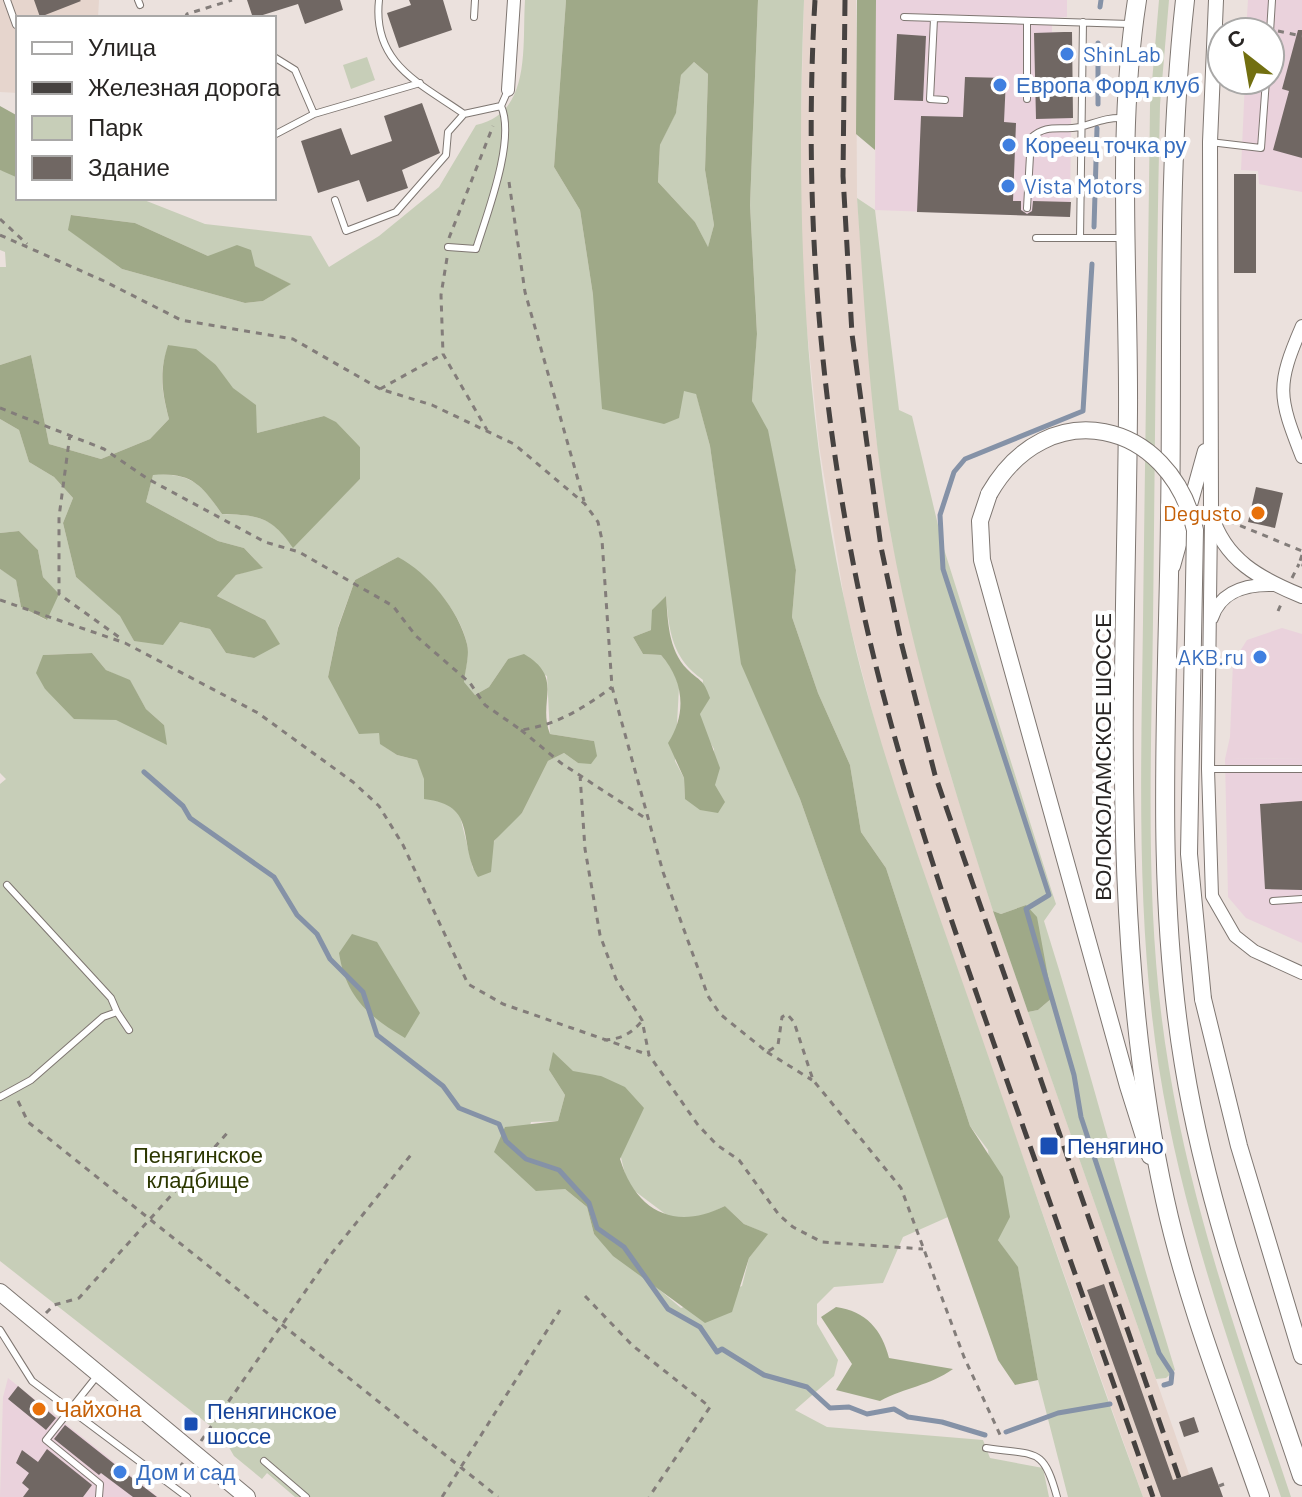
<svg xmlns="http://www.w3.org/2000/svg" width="1302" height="1497" font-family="Barlow,sans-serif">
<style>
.commercial{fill:#ead2dc}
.industrial{fill:#ead2dd}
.built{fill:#e6d5cd}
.green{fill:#c7ceb8;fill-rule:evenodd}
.forest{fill:#9fa988;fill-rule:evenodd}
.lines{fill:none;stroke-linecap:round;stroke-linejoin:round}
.stream{stroke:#8592a7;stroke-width:5}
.building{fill:#706763}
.service-casing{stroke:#7e7671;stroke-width:8}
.minor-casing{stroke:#7e7671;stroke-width:14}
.tertiary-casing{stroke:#7e7671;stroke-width:16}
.secondary-casing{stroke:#7e7671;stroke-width:18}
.primary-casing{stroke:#7e7671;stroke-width:20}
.path{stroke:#837d7a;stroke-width:3;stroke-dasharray:6 6;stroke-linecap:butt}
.service{stroke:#fff;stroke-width:6}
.minor{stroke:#fff;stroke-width:12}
.tertiary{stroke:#fff;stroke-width:14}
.secondary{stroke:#fff;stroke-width:16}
.primary{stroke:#fff;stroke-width:18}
.rail{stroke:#464240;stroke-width:5;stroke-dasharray:16 8;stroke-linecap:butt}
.secondary-bridge-casing{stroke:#7e7671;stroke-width:18;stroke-linecap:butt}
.secondary-bridge{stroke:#fff;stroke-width:16}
.shop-dot{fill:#3f7fe0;stroke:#fff;stroke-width:3}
.food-dot{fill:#e8710a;stroke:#fff;stroke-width:3}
.transit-dot{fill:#1a4fb4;stroke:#fff;stroke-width:3}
.labels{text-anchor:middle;stroke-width:8;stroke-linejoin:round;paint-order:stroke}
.shop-label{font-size:22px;fill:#366cbe;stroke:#fff;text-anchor:start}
.food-label{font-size:22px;fill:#c56008;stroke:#fff;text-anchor:end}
.street-label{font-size:22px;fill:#282523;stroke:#fff}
.transit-label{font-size:22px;fill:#164399;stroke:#fff;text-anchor:start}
.park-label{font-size:22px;fill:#2c3700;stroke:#fff}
</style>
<rect width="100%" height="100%" fill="#ebe1dd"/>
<path class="commercial" d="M1248 0H1302V192L1259 184 1258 171 1241 170 1245 80H1270V32H1246Z
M1282 628 1302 634V758L1225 759 1230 737 1233 662 1247 640Z
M8 1378 18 1386 158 1497H0L3 1397Z"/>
<path class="industrial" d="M876 0H1067V17L1052 18V32H1072L1070 217 875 210Z
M1302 758V943L1246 918 1228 897 1225 759Z"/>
<path class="built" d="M0 0H99L98 18H18V93L0 92Z
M804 0H856L857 198 875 430 891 537 949 770 993 911 1197 1497H1143L914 850 879 738 846 610 819 445 806 320 799 193Z"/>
<path class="green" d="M525 0H566L554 167 580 210 593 295 684 390 696 393 710 446 742 664 800 799 948 1217 903 1237 883 1283 834 1287 817 1304V1324L838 1360 834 1376 795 1410 827 1427 983 1440 990 1458 1043 1468 1049 1497H295L267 1473 262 1479 234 1456 222 1435 0 1261V784L6 779 0 773V569L16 579 21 607 46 620 58 594 43 577 38 550 19 531 0 533V419L19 430 29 462 54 477 73 498 63 523 76 577 121 616 134 641 180 622 210 629 226 653 254 658 265 620 217 596 236 575 262 567 244 548 218 541 146 502 153 474C192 474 201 483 222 514 259 515 272 517 293 547L360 479V447L324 416 257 433 255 405 232 388 216 365 169 345C158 371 162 393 169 419L150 439 101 459 49 444 31 355 0 365V267H6L5 252 0 250V170L18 175V198H139L205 224 311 236 329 267 379 236 439 187 476 125C532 113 522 46 525 0ZM72 215 135 223 208 256 255 266 290 284 263 301 245 303 122 269 69 230ZM398 557C428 577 459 608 467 644 470 655 465 670 463 682L475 695 489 687 508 659 547 676 550 734 594 741 578 763 564 753 548 761 522 813 506 826 473 869 459 812C439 798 426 783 417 760L397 755 381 744 379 733 328 677 338 627 355 580ZM666 596C669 632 672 658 703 680L700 714 704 732 714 749 715 785 685 799 684 778 675 761 679 687 673 669 661 655 643 654 633 637 651 630ZM92 653 106 670 130 681 146 709 164 725C120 721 80 720 45 689L43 655ZM549 1070 601 1076 628 1186 672 1219 700 1218 725 1206 744 1224 767 1234 749 1258 742 1286 681 1308 594 1234 587 1207 565 1189 536 1190 519 1173 531 1122 558 1121 565 1095Z
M758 0H804C796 204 802 411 847 612 877 749 927 880 973 1012 1029 1174 1084 1336 1143 1497H1068L1038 1380 1018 1268 998 1240 988 1150 970 1126 886 868 861 832 850 765 818 693 792 617 796 570 752 401 757 333 750 205Z
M1159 0H1169L1160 105C1156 277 1155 450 1153 622 1151 771 1144 921 1169 1068 1193 1215 1244 1356 1291 1497H1281C1233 1356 1182 1215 1159 1068 1136 920 1141 771 1143 622 1145 450 1148 277 1150 105Z
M367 57 375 80 351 89 343 65Z
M694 62 708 74 705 170 714 225 708 248 695 222 658 182 660 145 676 112 681 75Z
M857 198 875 210 899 410 912 416 943 546 1052 892 1056 904 1044 921C1091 1070 1129 1221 1175 1370L1166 1378 1156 1379 1028 1012 1038 1010 1052 998 1026 905 1001 914 993 911C954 788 914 663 891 536 870 425 865 311 857 198Z"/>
<path class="forest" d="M566 0H758L750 205 757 334 752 401 768 430 796 570 792 617 818 693 850 765 861 832 886 868 970 1126 1003 1177 1010 1217 998 1240 1018 1267 1038 1380 1015 1385 998 1360 800 799 741 664 710 446 696 394 684 391 679 418 664 424 602 409 593 295 580 210 554 167ZM694 62 708 74 705 170 714 225 708 247 695 222 658 182 660 145 676 113 681 75Z
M857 0H876L875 150 856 134Z
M0 106 18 116 16 177 0 170Z
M71 215 135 223 208 256 237 245 251 250 255 266 291 284 263 301 245 303 122 269 68 230Z
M168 345 196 349 216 365 233 388 256 405 257 433 324 416 336 422 360 447V479L293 548C272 517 259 515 222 514 201 484 191 472 153 475L146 502 218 541 244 548 263 568 236 575 217 596 265 620 280 644 254 658 226 653 210 629 180 622 163 645 134 641 120 616 76 577 63 523 73 498 54 477 29 462 19 430 0 419V365L31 355 49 444 101 459 150 439 169 419C162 392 159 372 168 345Z
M19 531 38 550 43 577 59 594 47 620 21 607 16 580 0 569V533Z
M398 557C428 573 459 610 467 644 470 655 465 670 464 682L475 695 489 687 508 659 524 654C565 678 537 701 550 734L594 741 597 756 591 764 578 763 564 753 548 761 522 813 494 841 491 872 478 877C457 842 479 805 424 799V779L417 760 397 755 380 744 379 733 359 734 328 677 338 628 355 580Z
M666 596C668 621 668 649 687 669 700 682 703 678 710 698L700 714 720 768 715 785 725 802 718 813 700 810 685 799 684 778 668 743C687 714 684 681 661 655L643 654 633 637 651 630 652 610Z
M92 653 106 670 130 680 146 709 164 725 167 745 116 720 74 719 45 689 36 673 43 655Z
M1026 905 1037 917 1052 998 1038 1010 1028 1012 993 911 1001 914Z
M352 934 377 942 420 1013 405 1038C368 1016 346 997 339 953Z
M553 1052 573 1071 601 1076 625 1087 644 1108 620 1159C636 1212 675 1231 725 1206L744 1224 768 1234 749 1258 732 1312 705 1323 613 1256 594 1234 587 1207 565 1189 536 1191 494 1152 505 1127 558 1121 565 1095 549 1070Z
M836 1307C866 1311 882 1330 889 1358L953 1369C929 1386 906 1387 880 1401L836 1390 852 1364 821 1317Z"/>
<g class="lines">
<path class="stream" d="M1100 7 1101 0
M1098 104V43
M1094 227 1097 128
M1092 264 1083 411 965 459 954 472 940 515 943 569 1049 895 1026 909 1074 1075 1081 1117 1159 1353 1172 1373 1171 1383 1164 1385
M144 772 183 806 190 818 274 877 297 915 317 934 330 959 363 992 377 1035 443 1086 459 1108 499 1124 506 1141 526 1159 559 1170 589 1203 597 1228 624 1247 668 1309 700 1327 717 1352 722 1349 764 1375 807 1387 830 1408 849 1407 867 1414 894 1409 908 1417 942 1422 985 1435
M1006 1432 1058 1413 1110 1404"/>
</g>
<path class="building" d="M34 0H80L81 1 40 17Z
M247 0H340L343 10 305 24 298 4 253 18Z
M409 0H443L452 30 399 48 387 13 411 5Z
M1298 30H1302V158L1273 150 1289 91 1282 89Z
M1064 32H1072L1073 118 1036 119 1034 33Z
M897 34 926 36 923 101 894 100Z
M965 77 1006 78 1004 122 1016 123 1013 201H1021V210L1027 214 1032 211 1033 201 1071 202 1070 217 917 212 921 116 963 117Z
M422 103 440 153 402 170 408 188 367 202 359 180 318 193 301 141 341 128 351 155 392 141 384 116Z
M1234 174H1256V273H1234Z
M1256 487 1283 493 1275 528 1248 522Z
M1302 801V890L1265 889 1260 804Z
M1104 1284 1173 1480 1212 1467 1223 1497H1161L1087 1290Z
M18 1386 56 1418 46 1430 8 1399Z
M1194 1417 1199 1432 1184 1437 1179 1422Z
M65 1425 127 1474 157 1497H133L101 1473 99 1475 54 1439Z
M47 1449 92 1485 83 1497H23L29 1489 22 1483 29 1473 16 1463 22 1450 38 1462Z"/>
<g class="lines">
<g class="service-casing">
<path id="service" d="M7 0 16 25
M138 0 140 5
M379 0C372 64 420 83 464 114L501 106 508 90
M474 17 475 0
M904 17 1130 24
M934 19 930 99 945 100
M1027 23V99
M1270 32 1272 0
M274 57 295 70 314 114
M274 135 314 114 420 83
M1210 142 1261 148 1266 80
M335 200 346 231 396 212 446 155 448 132 464 114
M1027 208 1031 138C1047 123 1060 131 1080 127 1095 123 1106 117 1124 118
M1036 238H1124
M1080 238 1083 22
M448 247 476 249C487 214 516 139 501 106
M1208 769H1302
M7 885 111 998 117 1012
M1273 901 1302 899
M0 1097 31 1080 103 1017 117 1012 129 1030
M0 1330 32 1381 187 1497
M97 1376 46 1440 100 1484 99 1497
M986 1448C1035 1456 1043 1445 1057 1497
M264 1461 306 1497"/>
</g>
<g class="minor-casing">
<path id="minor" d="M508 90 514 0
M1302 326C1276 386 1278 396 1302 457
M1211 519 1208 769 1212 896 1235 936 1254 951 1302 973
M1212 618C1221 590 1247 584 1274 585"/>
</g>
<g class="tertiary-casing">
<path id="tertiary" d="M1216 0 1210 142 1211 514C1224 560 1260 579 1302 596
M1173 566 1205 451"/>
</g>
<g class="secondary-casing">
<path id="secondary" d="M989 494 980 521 982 560 1128 1086 1150 1156
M1203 999 1239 1146 1302 1356
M0 1292 247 1497"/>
</g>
<g class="primary-casing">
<path id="primary" d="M1137 0C1116 135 1129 275 1128 411 1126 673 1108 941 1165 1200 1187 1301 1226 1399 1260 1497
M1185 0C1166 171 1173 346 1170 518 1168 699 1154 885 1184 1065 1207 1206 1257 1342 1302 1476"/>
</g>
<path class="path" d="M185 18 187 14 232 0
M1278 31 1302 36
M509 182 525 292 584 501
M0 219 27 244
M0 235 104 281 181 320 293 339 380 389 432 405 514 444 585 504 598 522 602 540 612 687 663 872 708 996 720 1014 767 1052 778 1045 782 1017 787 1014 794 1022 813 1080 901 1188 964 1357 1002 1439
M449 238 493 126
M447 258 441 295 443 354 487 430
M380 389 443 354
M0 408 104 449 148 479 265 542 299 552 393 606 416 636 470 683 485 705 521 730C557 725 584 708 612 687
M70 434 59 517V594L123 640
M1229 521 1302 551
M1302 555 1299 564 1302 565
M1292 578 1299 564
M0 600 125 643 258 713 353 782 379 806 403 845 468 984 503 1004 649 1055
M1278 611 1282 602
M521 730 561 763 645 818
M580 775 585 849 600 935 616 979 642 1020 649 1055 698 1125 717 1145 739 1160 779 1215 793 1227 822 1242 923 1249
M604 1040C621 1039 631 1034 642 1021
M767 1052 812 1080
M18 1101 28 1122 498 1497
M585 1296 632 1345 710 1407 649 1497
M46 1313 54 1305 79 1298 230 1130
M201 1441 332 1253 414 1151
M172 1476 183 1463
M1219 1486 1224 1484
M442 1497 560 1310"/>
<use href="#service" class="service"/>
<use href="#minor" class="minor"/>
<use href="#tertiary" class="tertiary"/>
<use href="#secondary" class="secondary"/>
<use href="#primary" class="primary"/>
<path class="rail" d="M815 0C804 186 817 374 852 557 885 731 943 898 1001 1064 1052 1208 1103 1353 1153 1497
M845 0 843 176 852 334 881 547 901 642 935 775 1179 1478"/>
<g class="secondary-bridge-casing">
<path id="secondary-bridge" d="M989 494C1047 392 1170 419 1195 530L1189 854 1203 999"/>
</g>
<use href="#secondary-bridge" class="secondary-bridge"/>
</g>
<g class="shop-dot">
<circle cx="1067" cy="54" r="8"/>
<circle cx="1000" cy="85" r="8"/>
<circle cx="1009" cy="145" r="8"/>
<circle cx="1008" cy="186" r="8"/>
<circle cx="1260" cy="657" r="8"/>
<circle cx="120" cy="1472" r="8"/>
</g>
<g class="food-dot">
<circle cx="1258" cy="513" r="8"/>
<circle cx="39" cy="1409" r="8"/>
</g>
<g class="transit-dot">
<rect x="1039" y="1136" width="20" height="20" rx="4"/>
<rect x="183" y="1416" width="16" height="16" rx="4"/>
</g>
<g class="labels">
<g class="shop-label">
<text x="1083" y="62">ShinLab</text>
<text x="1016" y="93">Европа Форд клуб</text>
<text x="1025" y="153">Кореец точка ру</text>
<text x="1024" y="194">Vista Motors</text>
<text x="1244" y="665" text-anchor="end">AKB.ru</text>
<text x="136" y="1480">Дом и сад</text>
</g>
<g class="food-label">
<text x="1242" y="521">Degusto</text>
<text x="55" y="1417" text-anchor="start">Чайхона</text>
</g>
<g class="street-label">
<text transform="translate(1103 757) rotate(-90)" y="8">ВОЛОКОЛАМСКОЕ ШОССЕ</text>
</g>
<g class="transit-label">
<text x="1067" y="1154">Пенягино</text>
<text x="207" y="1419">Пенягинское<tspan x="207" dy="25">шоссе</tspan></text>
</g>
<g class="park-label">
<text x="198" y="1163">Пенягинское<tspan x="198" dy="25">кладбище</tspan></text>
</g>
</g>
<rect x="16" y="16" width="260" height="184" fill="#ffffff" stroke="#a9a8a7" stroke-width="2"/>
<rect x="32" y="42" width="40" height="12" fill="#ffffff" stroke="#a9a8a7" stroke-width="2"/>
<text x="88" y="56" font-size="24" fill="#282523">Улица</text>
<rect x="32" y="82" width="40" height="12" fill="#464240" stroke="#a9a8a7" stroke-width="2"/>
<text x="88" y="96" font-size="24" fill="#282523">Железная дорога</text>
<rect x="32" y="116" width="40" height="24" fill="#c7ceb8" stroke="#a9a8a7" stroke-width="2"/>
<text x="88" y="136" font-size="24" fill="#282523">Парк</text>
<rect x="32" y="156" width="40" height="24" fill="#706763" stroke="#a9a8a7" stroke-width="2"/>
<text x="88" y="176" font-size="24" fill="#282523">Здание</text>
<g transform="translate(1246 56) rotate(329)"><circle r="38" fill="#ffffff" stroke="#a9a8a7" stroke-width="2"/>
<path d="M0-6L14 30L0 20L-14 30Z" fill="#726f10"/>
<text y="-12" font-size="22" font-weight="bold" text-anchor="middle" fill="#282523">С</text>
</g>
</svg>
